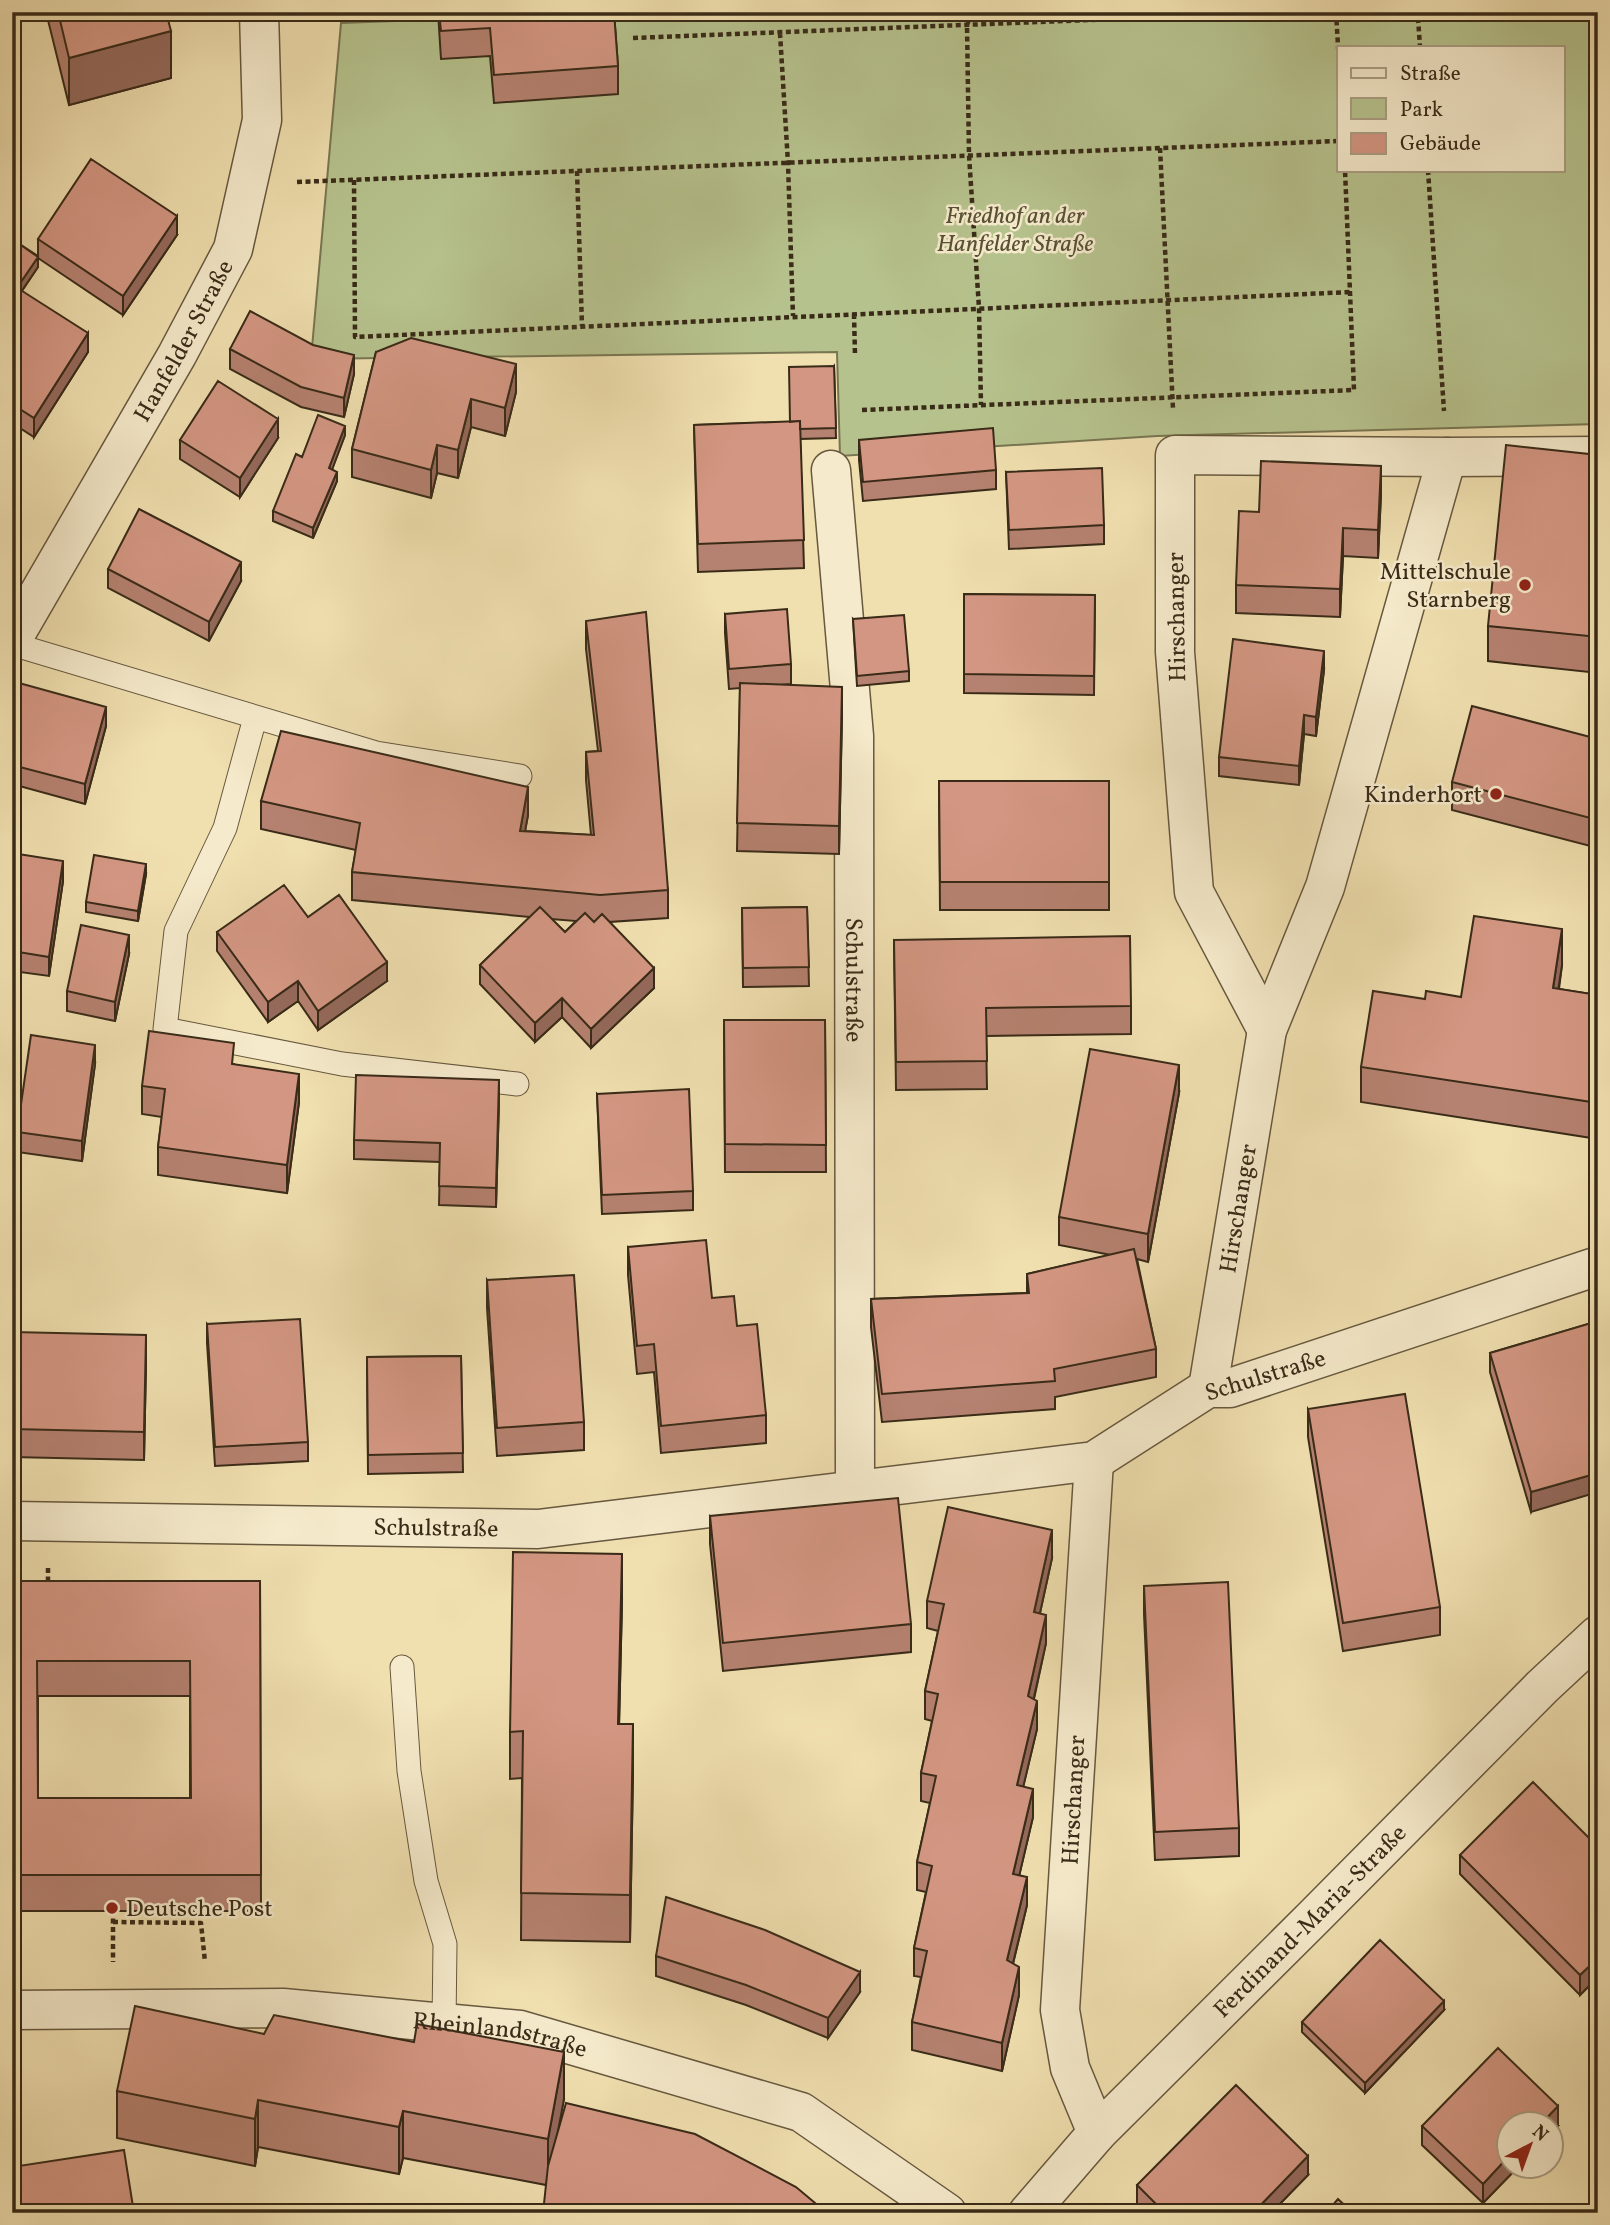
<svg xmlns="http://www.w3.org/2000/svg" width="1610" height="2225" font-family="Vollkorn,serif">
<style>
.green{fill:#b6c28d;stroke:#787652;stroke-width:2;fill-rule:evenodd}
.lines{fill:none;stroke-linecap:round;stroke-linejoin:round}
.service-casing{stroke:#67583e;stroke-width:25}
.minor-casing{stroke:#67583e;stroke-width:41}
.tertiary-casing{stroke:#67583e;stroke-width:41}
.path{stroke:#392b18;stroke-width:4.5;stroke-dasharray:5 3.5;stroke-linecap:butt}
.service{stroke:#f5eacb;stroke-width:23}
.minor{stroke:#f5eacb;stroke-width:38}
.tertiary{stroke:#f5eacb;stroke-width:38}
.wall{fill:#b58170;stroke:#392b18;stroke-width:2;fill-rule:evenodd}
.shaded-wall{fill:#94695b;stroke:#392b18;stroke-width:2}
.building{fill:#d39682;stroke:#392b18;stroke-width:2;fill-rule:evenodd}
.poi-dot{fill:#8f2418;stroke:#f5eacb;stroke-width:2.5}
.labels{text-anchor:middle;stroke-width:5;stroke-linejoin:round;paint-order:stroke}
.park-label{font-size:24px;font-style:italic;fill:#585135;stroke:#f5eacb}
.street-label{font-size:24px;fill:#392b18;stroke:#f5eacb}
.poi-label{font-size:24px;fill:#392b18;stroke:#f5eacb;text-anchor:end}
</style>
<rect width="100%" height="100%" fill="#f0dfaf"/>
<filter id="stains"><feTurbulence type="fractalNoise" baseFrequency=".00286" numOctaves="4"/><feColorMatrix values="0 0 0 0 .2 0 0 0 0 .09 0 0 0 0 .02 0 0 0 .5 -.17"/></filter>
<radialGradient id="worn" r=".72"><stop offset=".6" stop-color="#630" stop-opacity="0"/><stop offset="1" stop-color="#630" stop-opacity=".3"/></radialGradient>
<path class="green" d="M644 12H1598V424L1157 436 840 456 837 352 311 359 341 23ZM1339 47H1563V170H1339Z"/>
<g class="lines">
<g class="service-casing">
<path id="service" d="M12 644 376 753 520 776
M255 718 225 828 176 931 165 1029 342 1064 517 1084
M402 1667 409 1771 426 1881 445 1944 444 2023"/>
</g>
<g class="minor-casing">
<g id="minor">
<path id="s1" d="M831 470 854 736 855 1490"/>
<path d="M1267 1030 1194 892 1175 652V455L1447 457 1598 456"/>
<path id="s2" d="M1208 1388 1267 1030 1325 887 1447 457"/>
<path d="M1094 1461 1060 2010 1070 2068 1097 2133"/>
<path id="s3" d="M12 1521 538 1529 1094 1461 1208 1388H1230L1598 1266"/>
<path id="s4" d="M12 2010 283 2008 520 2030 801 2112 947 2213"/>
<path id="s5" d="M1028 2213 1097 2133 1314 1917 1542 1687 1598 1635"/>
</g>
</g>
<g class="tertiary-casing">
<g id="tertiary">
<path id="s6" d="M12 640 177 355 233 249 262 120 259 12"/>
</g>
</g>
<path class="path" d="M972 12 967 25 969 155 979 308 981 405
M1336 12 1339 63
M1418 18 1420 47
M780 33 788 163 793 316
M633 38 1292 12
M1160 148 1173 409
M1428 170 1444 411
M577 171 582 326
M354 180 355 337 1350 292
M297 182 1339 141
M854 314 855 355
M862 410 1354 390 1345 170
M48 1568V1587
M113 1910V1962
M113 1922 201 1923 205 1962"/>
<use href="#service" class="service"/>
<use href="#minor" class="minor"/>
<use href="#tertiary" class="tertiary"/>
</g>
<path class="wall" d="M46 12H166L171 78 69 105Z
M438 12H614L618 66V94L494 103 490 56 441 59Z
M177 235 123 315 38 258V267L22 291 88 352 34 437 12 423V239L38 256V239Z
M230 349 354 374 344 417 301 407 230 369Z
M376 352 516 392 505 436 471 427 458 478 437 473 431 498 352 477V449Z
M834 366 836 438 800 439 804 568 698 572 694 425 790 422Z
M345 435 332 469 337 481 313 538 273 521V511Z
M278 438 240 497 180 459V440Z
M859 440 996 470V489L863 501 859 460Z
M1598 455V673L1488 661V626Z
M1006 472 1104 525V544L1009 549Z
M1381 494 1378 558 1343 556 1340 617 1236 613V585L1259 512Z
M108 569 241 581 209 641 108 588Z
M964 594 1095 595 1094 695 964 693Z
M725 614 791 664V684L781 685 842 715 839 854 737 851 740 688 729 689 725 633Z
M853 619 909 671V681L857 686Z
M586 621 668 890V918L610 922 654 988 591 1048 562 1017 535 1042 480 984V965L530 917 352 900V872L356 850 261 829V801L528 815 525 831 591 835 586 780V752L598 751 586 649ZM551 919 576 921 565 932Z
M1324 670 1316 736 1304 734 1299 785 1219 776V757Z
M12 707 106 726 85 804 12 784Z
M1598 739V848L1452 810V782Z
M939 781H1109V910H940Z
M12 853 63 881 49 976 12 971Z
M146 874 138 921 86 912V902Z
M807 907 809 986 743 987 742 908Z
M308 917 387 981 318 1030 298 1001 268 1022 217 951V932Z
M894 940 1131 1006V1034L986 1036 987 1089 896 1090Z
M129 954 115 1021 67 1011V991Z
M1562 965 1559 989 1598 995V1139L1361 1102V1067L1425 999 1461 997Z
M724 1020H825L826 1172H725Z
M95 1064 82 1161 17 1152V1132Z
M234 1064 299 1102 287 1193 158 1175V1147L162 1117 142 1114V1086Z
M1179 1093 1148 1262 1137 1259 1156 1349V1377L1055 1397V1409L882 1422 871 1327V1299L1027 1293V1274L1111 1255 1059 1245V1217Z
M597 1094 693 1191V1210L602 1214Z
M499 1100 496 1207 439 1205 440 1162 354 1159V1140Z
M628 1247 712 1298 737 1326 766 1415V1443L661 1453 654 1372 637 1374 628 1275Z
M487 1280 584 1422V1450L497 1456 487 1308Z
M1598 1321 1531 1512 1490 1372V1353Z
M207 1324 308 1442V1461L215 1466 207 1343Z
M12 1332 146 1363 144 1460 12 1457Z
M461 1356 463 1472 368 1474 367 1357Z
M1308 1409 1440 1607V1635L1343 1651 1308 1437Z
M710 1516 911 1624V1652L723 1671 710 1544Z
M1052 1558 1040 1613 1046 1643 1034 1699 1037 1729 1023 1787 1033 1817 1019 1876 1027 1905 1013 1964 1019 1995 1002 2071 912 2050V2022L921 1977 914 1976V1948L926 1892 917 1890V1862L930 1803 921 1801V1773L932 1721 925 1719V1691L938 1631 927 1628V1601Z
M12 1581H260L261 1911H12ZM38 1696H190V1798H38Z
M1144 1586 1239 1828V1856L1155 1860 1144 1614Z
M622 1601 619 1724 633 1771 630 1942 521 1940 522 1778 510 1779V1732Z
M1598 1847V1977L1580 1995 1460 1874V1855Z
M656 1956 860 1992 828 2038 746 2005 656 1976Z
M1444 2010 1365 2093 1302 2032V2022Z
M117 2091 564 2099 546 2185 403 2158 399 2174 258 2147 255 2166 117 2138Z
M1422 2126H1558L1483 2203 1422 2145Z
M1308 2175 1271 2213H1145L1137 2205V2185Z"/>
<path class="shaded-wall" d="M171 31V78L69 105V58Z
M177 216V235L123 315V296Z
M38 257V267L12 305V295Z
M88 333V352L34 437V418Z
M354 355V374L344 417V398Z
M516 364V392L505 436V408Z
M471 399V427L458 478V450Z
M278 419V438L240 497V478Z
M345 426V435L329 478V468Z
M437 445V473L431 498V470Z
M1381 466V494L1378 558V530Z
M337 472V481L313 538V528Z
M1343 528V556L1340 617V589Z
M241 562V581L209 641V622Z
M1324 651V670L1316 736V717Z
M842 687V715L839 854V826Z
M106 707V726L85 804V784Z
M1304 715V734L1299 785V766Z
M528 787V815L520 859V831Z
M63 861V881L49 976V957Z
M146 864V874L138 921V911Z
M1562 929V965L1553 1024V988Z
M129 935V954L115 1021V1002Z
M387 962V981L318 1030V1011Z
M654 968V988L591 1048V1029Z
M298 981V1001L268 1022V1002Z
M562 998V1017L535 1042V1023Z
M95 1045V1064L82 1161V1141Z
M1179 1065V1093L1148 1262V1234Z
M299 1074V1102L287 1193V1165Z
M499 1080V1100L496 1207V1188Z
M146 1335V1363L144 1460V1432Z
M1598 1473V1492L1531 1512V1492Z
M1052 1530V1558L1034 1640V1612Z
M622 1554V1601L618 1771V1724Z
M1046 1615V1643L1028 1724V1696Z
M1037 1701V1729L1017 1813V1785Z
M633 1724V1771L630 1942V1895Z
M1033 1789V1817L1013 1902V1874Z
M1027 1877V1905L1007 1988V1960Z
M1598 1958V1977L1580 1995V1975Z
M1019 1967V1995L1002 2071V2043Z
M860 1972V1992L828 2038V2018Z
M1444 2001V2010L1365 2093V2083Z
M564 2052V2099L548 2186V2139Z
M258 2100V2147L255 2166V2119Z
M1558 2106V2126L1550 2133V2124H1541Z
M403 2111V2158L399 2174V2127Z
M1308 2156V2175L1271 2213H1253Z
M1508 2157V2166H1519L1483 2203V2184Z"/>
<path class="building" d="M58 12H166L171 31 69 58Z
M439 12H614L618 66 494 75 490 28 441 31Z
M91 159 177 216 123 296 38 239Z
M12 239 38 257 12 295Z
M19 289 88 333 34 418 12 404V300Z
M250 311 313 345 354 355 344 398 301 387 230 349Z
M411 338 516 364 505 408 471 399 458 450 437 445 431 470 352 449 376 352Z
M834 366 836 428 800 429V421L790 422 789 367Z
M218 381 278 419 240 478 180 440Z
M318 415 345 426 329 468 337 472 313 528 273 511 296 454 302 457Z
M800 421 804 540 698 544 694 425Z
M993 428 996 470 863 482 859 440Z
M1506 445 1598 455V637L1488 626Z
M1261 461 1381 466 1378 530 1343 528 1340 589 1236 585 1239 511 1259 512Z
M1102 468 1104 525 1009 530 1006 472Z
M139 509 241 562 209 622 108 569Z
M964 594 1095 595 1094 676 964 674Z
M787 609 791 664 729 669 725 614Z
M646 612 668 890 600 895 352 872 360 823 261 801 281 731 528 787 520 831 594 835 586 752 601 751 586 621Z
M904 615 909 671 857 676 853 619Z
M1233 639 1324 651 1316 717 1304 715 1299 766 1219 757Z
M19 683 106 707 85 784 12 765V707Z
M740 683 842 687 839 826 737 823Z
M1472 706 1598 739V820L1452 782Z
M939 781H1109V882H940Z
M12 853 63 861 49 957 12 951Z
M94 855 146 864 138 911 86 902Z
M284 885 308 917 339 895 387 962 318 1011 298 981 268 1002 217 932Z
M540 907 565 932 585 913 594 922 602 914 654 968 591 1029 562 998 535 1023 480 965Z
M807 907 809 967 743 968 742 908Z
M1474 916 1562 929 1553 988 1598 995V1103L1361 1067 1373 991 1425 999 1426 991 1461 997Z
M81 925 129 935 115 1002 67 991Z
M1130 936 1131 1006 986 1008 987 1061 896 1062 894 940Z
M724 1020H825L826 1145 725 1144Z
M149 1031 234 1043 232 1064 299 1074 287 1165 158 1147 165 1089 142 1086Z
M31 1035 95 1045 82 1141 17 1132Z
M1090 1049 1179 1065 1148 1234 1059 1217Z
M356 1075 499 1080 496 1188 439 1186 440 1143 354 1140Z
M689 1089 693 1191 602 1195 597 1094Z
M706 1240 712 1298 734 1296 737 1326 757 1324 766 1415 661 1426 654 1344 637 1346 628 1247Z
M1134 1249 1156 1349 1054 1369 1055 1381 882 1394 871 1299 1029 1293 1027 1274Z
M574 1275 584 1422 497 1428 487 1280Z
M300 1319 308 1442 215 1447 207 1324Z
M1598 1321V1473L1531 1492 1490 1353Z
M12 1332 146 1335 144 1432 12 1429Z
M461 1356 463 1453 368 1455 367 1357Z
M1405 1394 1440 1607 1343 1623 1308 1409Z
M898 1498 911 1624 723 1643 710 1516Z
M948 1507 1052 1530 1034 1612 1046 1615 1028 1696 1037 1701 1017 1785 1033 1789 1013 1874 1027 1877 1007 1960 1019 1967 1002 2043 912 2022 927 1951 914 1948 932 1866 917 1862 936 1776 921 1773 938 1694 925 1691 944 1604 927 1601Z
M513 1552 622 1554 618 1724H633L630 1895 521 1893 523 1731 510 1732Z
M12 1581H260L261 1875H12ZM37 1661H190L191 1798H38Z
M1228 1582 1239 1828 1155 1832 1144 1586Z
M1533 1782 1598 1847V1958L1580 1975 1460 1855Z
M666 1897 765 1930 860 1972 828 2018 746 1985 656 1956Z
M1380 1940 1444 2001 1365 2083 1302 2022Z
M135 2006 264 2034 274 2015 414 2042 417 2024 564 2052 548 2139 403 2111 399 2127 258 2100 255 2119 117 2091Z
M1498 2048 1558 2106 1541 2124H1508V2157L1483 2184 1422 2126Z
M1236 2085 1308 2156 1253 2213H1165L1137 2185Z
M566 2103 695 2134 796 2187 827 2213H543L548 2166Z
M124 2150 134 2213H12V2167Z
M1338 2199 1353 2213H1326Z"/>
<g class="poi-dot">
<circle cx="1525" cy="585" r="7"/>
<circle cx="1496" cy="794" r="7"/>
<circle cx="112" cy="1908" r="7"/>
</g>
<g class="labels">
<g class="park-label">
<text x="1015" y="223">Friedhof an der<tspan x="1015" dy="28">Hanfelder Straße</tspan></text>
</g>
<g class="street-label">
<text dy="8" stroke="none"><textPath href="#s6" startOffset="345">Hanfelder Straße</textPath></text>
<text transform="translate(1176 617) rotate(-91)" y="8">Hirschanger</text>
<text dy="8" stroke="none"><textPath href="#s1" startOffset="511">Schulstraße</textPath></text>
<text dy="8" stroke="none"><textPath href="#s2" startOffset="182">Hirschanger</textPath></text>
<text transform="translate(1265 1375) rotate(-17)" y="8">Schulstraße</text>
<text dy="8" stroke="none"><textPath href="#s3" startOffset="424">Schulstraße</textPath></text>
<text transform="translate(1073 1800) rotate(-87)" y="8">Hirschanger</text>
<text dy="8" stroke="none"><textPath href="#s5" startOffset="406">Ferdinand-Maria-Straße</textPath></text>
<text dy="8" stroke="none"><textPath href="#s4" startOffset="490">Rheinlandstraße</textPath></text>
</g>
<g class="poi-label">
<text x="1511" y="579">Mittelschule<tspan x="1511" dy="28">Starnberg</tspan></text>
<text x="1482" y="802">Kinderhort</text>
<text x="126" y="1916" text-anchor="start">Deutsche Post</text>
</g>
</g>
<rect width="1610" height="2225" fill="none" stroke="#f0dfaf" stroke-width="42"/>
<rect x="14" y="14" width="1582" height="2197" fill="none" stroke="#392b18" stroke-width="3.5"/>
<rect x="21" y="21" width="1568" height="2183" fill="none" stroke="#392b18" stroke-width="2"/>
<rect x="1337" y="46" width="228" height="126" fill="#f5eacb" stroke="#aa9e83" stroke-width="2"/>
<rect x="1351" y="68" width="35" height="10" fill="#f5eacb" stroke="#aa9e83" stroke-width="2"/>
<text x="1400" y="80" font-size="21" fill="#392b18">Straße</text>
<rect x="1351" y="98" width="35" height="21" fill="#b6c28d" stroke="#aa9e83" stroke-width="2"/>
<text x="1400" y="116" font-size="21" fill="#392b18">Park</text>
<rect x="1351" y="133" width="35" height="21" fill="#d39682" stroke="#aa9e83" stroke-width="2"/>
<text x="1400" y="150" font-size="21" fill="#392b18">Gebäude</text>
<g transform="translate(1530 2145) rotate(41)"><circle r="33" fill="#f5eacb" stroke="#aa9e83" stroke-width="2"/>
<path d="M0-5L12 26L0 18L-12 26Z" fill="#8f2418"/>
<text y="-10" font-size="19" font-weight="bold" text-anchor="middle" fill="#392b18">N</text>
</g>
<rect width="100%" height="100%" filter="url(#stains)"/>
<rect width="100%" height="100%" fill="url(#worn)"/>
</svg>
